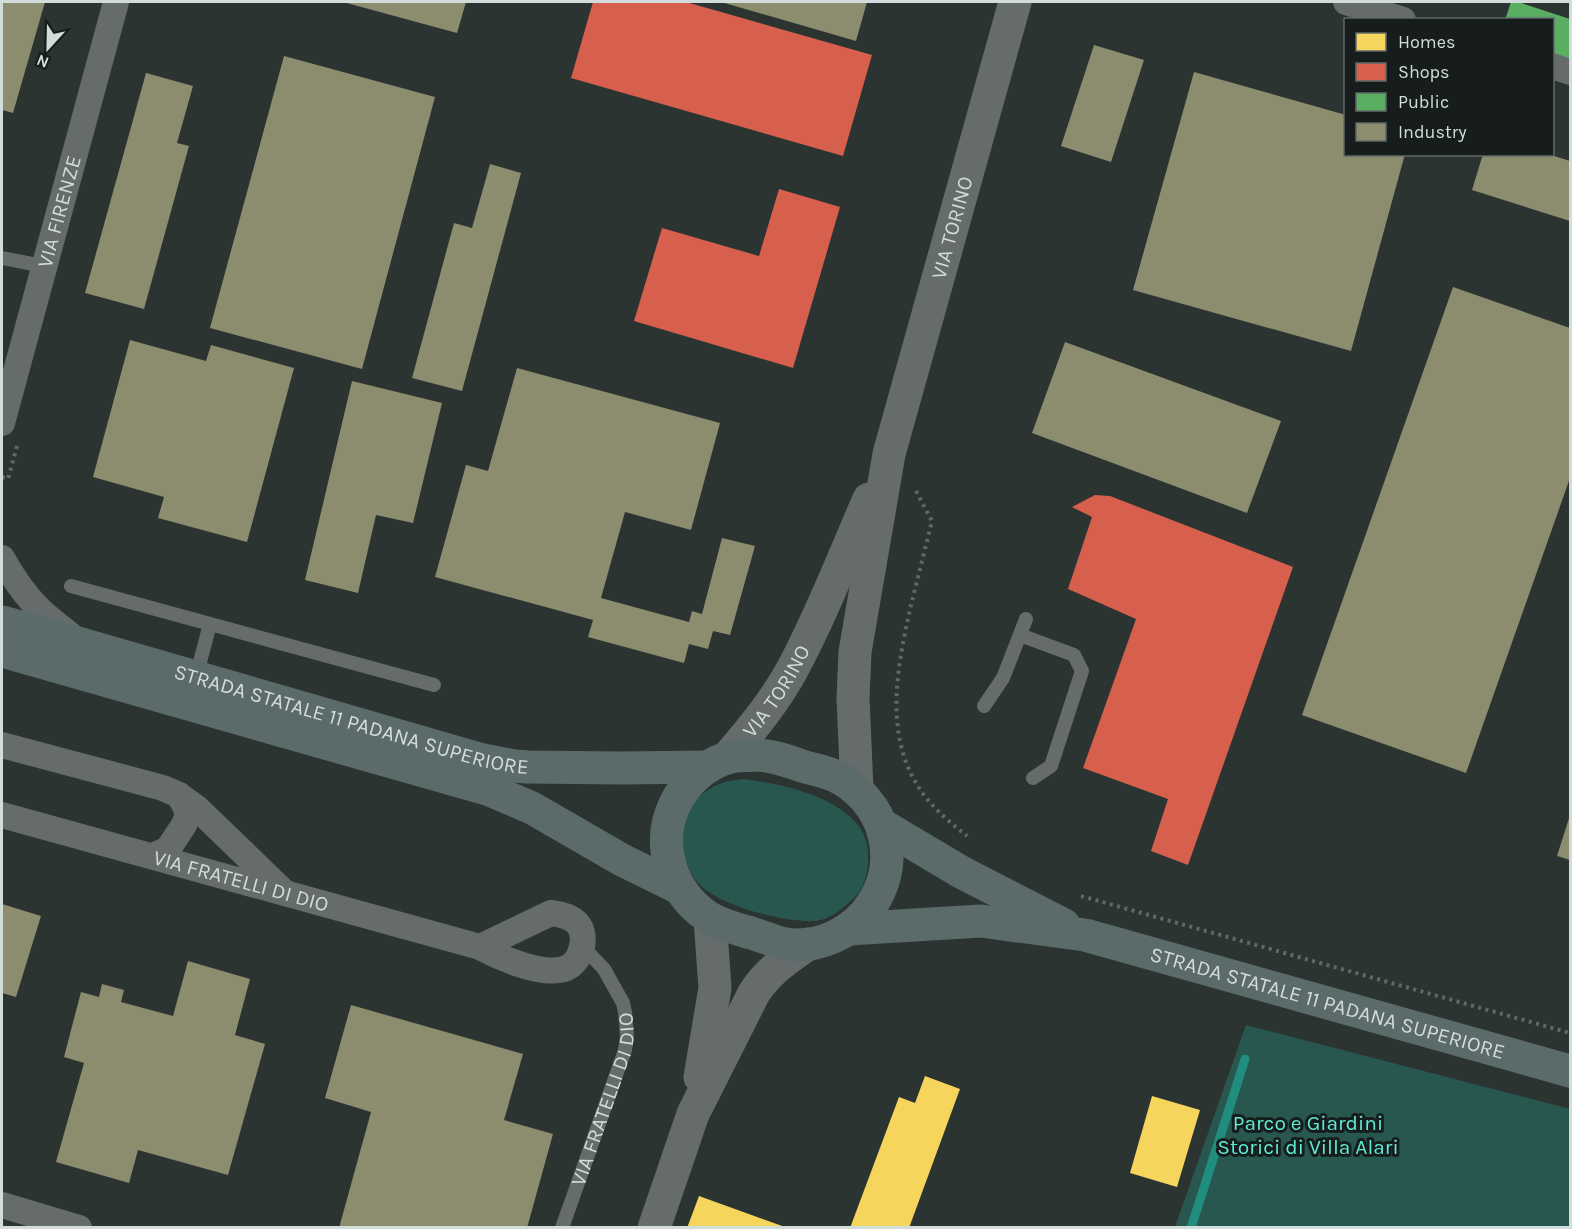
<svg xmlns="http://www.w3.org/2000/svg" width="1572" height="1229" font-family="Karla,sans-serif">
<style>
.green{fill:#27574f}
.homes{fill:#f6d55c}
.shops{fill:#d6604d}
.public{fill:#5aae61}
.industry{fill:#8c8c6e}
.lines{fill:none;stroke-linecap:round;stroke-linejoin:round}
.stream{stroke:#218d7e;stroke-width:9}
.path{stroke:#626867;stroke-width:4;stroke-dasharray:3 4.5;stroke-linecap:butt}
.service{stroke:#666c6b;stroke-width:14}
.minor{stroke:#666c6b;stroke-width:26}
.tertiary{stroke:#666c6b;stroke-width:33}
.primary{stroke:#5b6b69;stroke-width:33}
.labels{text-anchor:middle;stroke-width:6;stroke-linejoin:round;paint-order:stroke}
.street-label{font-size:21px;fill:#d2dcda;stroke:#161d1c}
.park-label{font-size:21px;fill:#5eecd6;stroke:#161d1c}
</style>
<rect width="100%" height="100%" fill="#2c3432"/>
<path class="green" d="M744 779C778 784 814 791 843 811 851 817 860 826 864 835 871 850 869 879 859 892 856 897 850 901 846 905 837 913 827 920 815 921 785 923 720 906 699 884 681 865 674 820 695 800 700 795 710 788 717 785 725 781 736 780 744 779Z
M1246 1025 1570 1109V1227H1175Z"/>
<path class="homes" d="M925 1076 960 1089 909 1228H850L899 1097 915 1103Z
M1152 1096 1200 1110 1177 1187 1130 1173Z
M699 1196 785 1227V1228H687Z"/>
<path class="shops" d="M593 2H686L872 55 843 156 571 78Z
M779 189 840 207 793 368 634 321 662 228 759 256Z
M1095 495 1110 496 1293 567 1188 865 1151 851 1168 799 1083 768 1136 619 1068 589 1092 517 1072 507Z"/>
<path class="public" d="M1511 2H1518L1570 19V60L1552 54V20H1505Z"/>
<path class="industry" d="M2 2H45L13 113 2 110Z
M343 2H466L457 33Z
M721 2H867L856 41Z
M1094 45 1144 60 1111 162 1061 146Z
M284 56 435 97 362 369 210 328Z
M1194 72 1346 115V154H1405L1351 351 1133 290Z
M146 73 193 86 177 143 189 146 144 309 85 293Z
M1483 154H1548L1570 161V221L1472 190Z
M490 164 521 173 462 391 412 378 454 223 472 228Z
M1453 287 1570 328V478L1466 773 1302 715Z
M130 340 206 361 211 345 294 368 247 542 158 518 164 497 93 477Z
M1065 342 1281 421 1247 513 1032 433Z
M517 368 720 423 691 530 625 512 601 598 689 622 692 611 702 614 722 538 755 546 730 635 713 631 708 649 689 644 684 663 588 637 593 620 435 577 466 465 488 471Z
M352 381 442 403 413 523 376 515 358 593 305 580Z
M1570 815V860L1557 856Z
M2 904 41 916 16 997 2 993Z
M188 961 250 979 235 1035 265 1044 228 1175 138 1150 129 1183 56 1162 84 1063 64 1057 81 992 99 997 102 984 124 990 121 1002 173 1016Z
M351 1005 523 1054 504 1120 553 1134 527 1228H339L371 1112 325 1098Z"/>
<g class="lines">
<path class="stream" d="M1191 1228 1245 1059"/>
<path class="path" d="M2 477 8 479 17 446
M916 491 932 521C925 549 918 577 911 605 898 663 884 729 916 783 928 804 948 821 967 836
M1081 896 1570 1033"/>
<g class="service">
<path d="M2 258 43 266"/>
<path d="M71 586 434 685"/>
<path d="M1020 635 1074 655 1082 671 1051 766 1033 778"/>
<path d="M196 677 210 624"/>
<path d="M984 706 1003 678 1026 619"/>
<path id="s1" d="M562 1228 625 1050 627 1036 625 1012 623 1003 604 969 582 946"/>
</g>
<g class="minor">
<path d="M1346 2 1403 20"/>
<path d="M1552 66 1570 72"/>
<path id="s2" d="M2 423 116 2"/>
<path d="M2 558C12 576 24 594 39 609 50 620 64 629 76 640"/>
<path d="M2 745 163 788 179 795 197 808 283 891"/>
<path id="s3" d="M2 815 480 947"/>
<path d="M153 856 168 849 184 825 187 817V810L179 795"/>
<path d="M551 913C560 914 570 916 577 923 589 936 581 964 564 969 542 976 500 958 480 947Z"/>
<path d="M2 1205 79 1228"/>
</g>
<g class="tertiary">
<path id="s4" d="M728 757C752 729 776 700 793 668 822 614 844 556 869 499"/>
<path id="s5" d="M857 790 853 698 855 652 889 454 1015 2"/>
<path d="M700 1077 715 988 710 919"/>
<path d="M654 1228 693 1114 754 993C768 971 787 959 808 944"/>
</g>
<g class="primary">
<path id="s6" d="M2 622 81 644 483 760 515 766 527 767 621 768 708 767"/>
<path d="M2 651 490 790 532 808 622 860 679 888"/>
<path d="M758 755C774 756 788 761 802 766 812 769 823 771 833 775 858 786 878 809 884 835 890 858 886 881 874 901 856 932 817 951 781 943 771 940 761 936 751 933 737 929 721 925 708 917 672 893 656 846 674 806 684 784 704 765 727 758 736 755 748 756 758 755Z"/>
<path d="M882 825 961 872 1064 925"/>
<path id="s7" d="M848 929 981 921 1085 935 1570 1071"/>
</g>
</g>
<g class="labels">
<g class="street-label">
<text dy="7" stroke="none"><textPath href="#s2" startOffset="219">VIA FIRENZE</textPath></text>
<text dy="7" stroke="none"><textPath href="#s5" startOffset="574">VIA TORINO</textPath></text>
<text dy="7" stroke="none"><textPath href="#s4" startOffset="82">VIA TORINO</textPath></text>
<text dy="7" stroke="none"><textPath href="#s6" startOffset="363">STRADA STATALE 11 PADANA SUPERIORE</textPath></text>
<text dy="7" stroke="none"><textPath href="#s3" startOffset="248">VIA FRATELLI DI DIO</textPath></text>
<text dy="7" stroke="none"><textPath href="#s7" startOffset="490">STRADA STATALE 11 PADANA SUPERIORE</textPath></text>
<text dy="7" stroke="none"><textPath href="#s1" startOffset="136">VIA FRATELLI DI DIO</textPath></text>
</g>
<g class="park-label">
<text x="1308" y="1130">Parco e Giardini<tspan x="1308" dy="24">Storici di Villa Alari</tspan></text>
</g>
</g>
<rect width="1572" height="1229" fill="none" stroke="#d2dcda" stroke-width="6"/>
<rect x="1344" y="18" width="210" height="138" fill="#161d1c" stroke="#616968" stroke-width="1.5"/>
<rect x="1356" y="33" width="30" height="18" fill="#f6d55c" stroke="#616968" stroke-width="1.5"/>
<text x="1398" y="48" font-size="18" fill="#d2dcda">Homes</text>
<rect x="1356" y="63" width="30" height="18" fill="#d6604d" stroke="#616968" stroke-width="1.5"/>
<text x="1398" y="78" font-size="18" fill="#d2dcda">Shops</text>
<rect x="1356" y="93" width="30" height="18" fill="#5aae61" stroke="#616968" stroke-width="1.5"/>
<text x="1398" y="108" font-size="18" fill="#d2dcda">Public</text>
<rect x="1356" y="123" width="30" height="18" fill="#8c8c6e" stroke="#616968" stroke-width="1.5"/>
<text x="1398" y="138" font-size="18" fill="#d2dcda">Industry</text>
<g transform="translate(48 48) rotate(202)" stroke="#161d1c" stroke-width="4.5" paint-order="stroke">
<path d="M0-4.5L10 22L0 15L-10 22Z" fill="#d2dcda"/>
<text y="-9" font-size="16" font-weight="bold" text-anchor="middle" fill="#d2dcda">N</text>
</g>
</svg>
